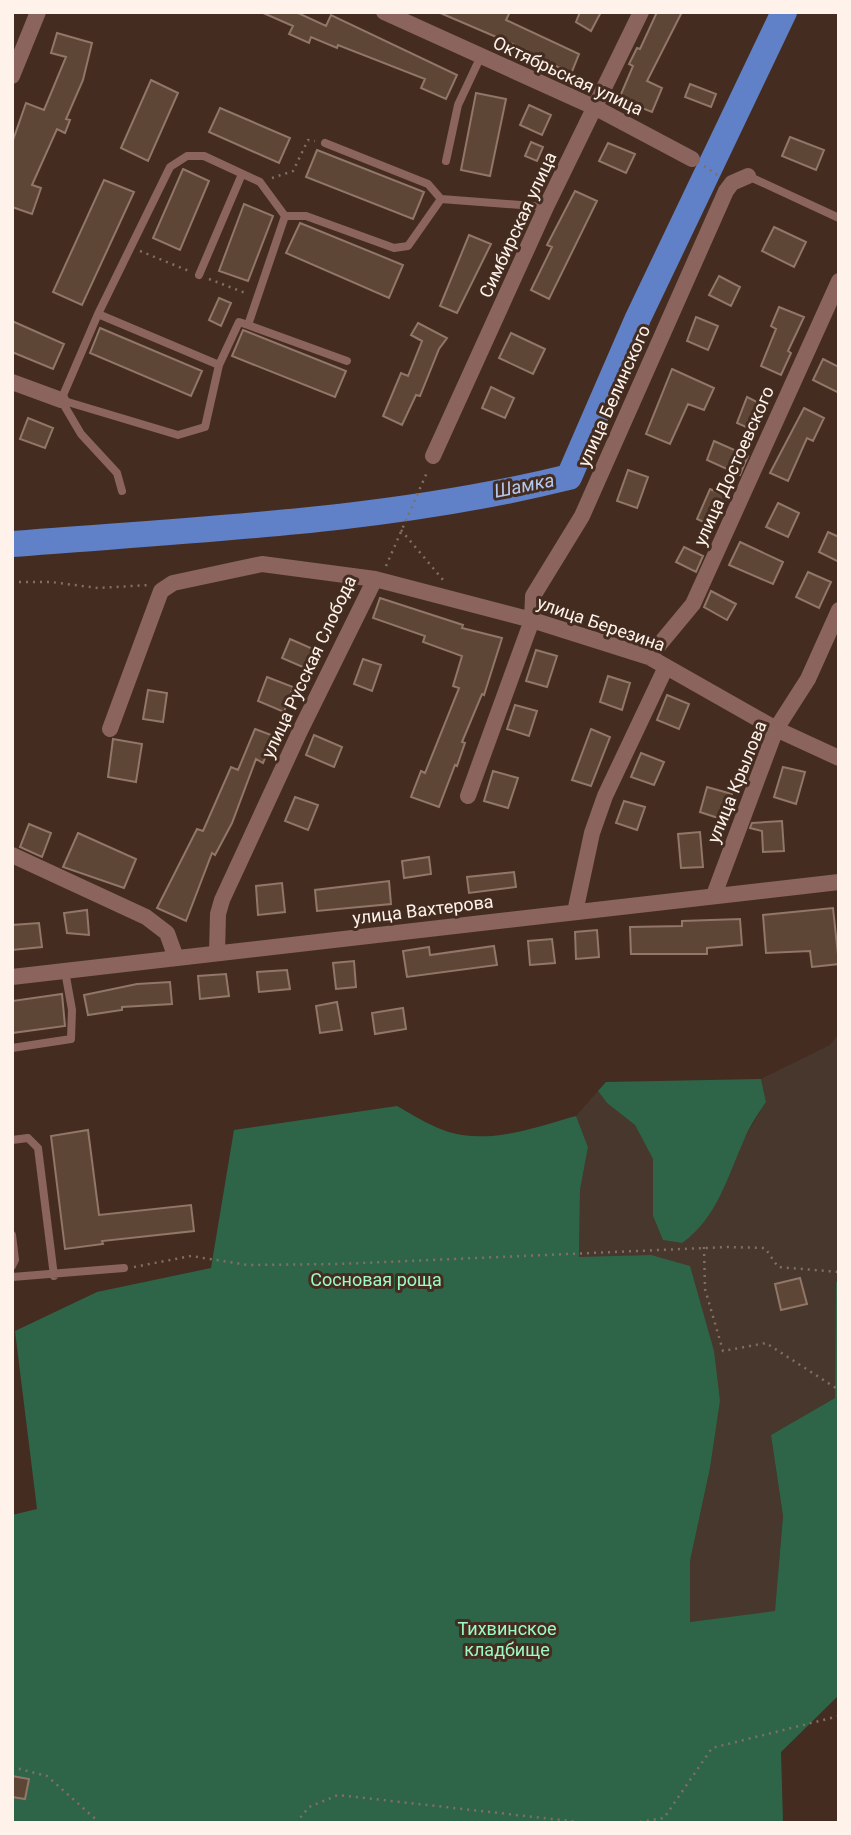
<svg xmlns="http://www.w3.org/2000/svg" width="851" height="1835" font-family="Roboto,sans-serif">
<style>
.industrial{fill:#48372d}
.green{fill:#2e6548}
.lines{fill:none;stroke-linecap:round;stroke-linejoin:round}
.river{stroke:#6080c7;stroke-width:26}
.building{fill:#5e4637;stroke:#927667;stroke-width:2}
.path{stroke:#826f64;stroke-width:2.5;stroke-dasharray:2 5;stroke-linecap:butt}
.service{stroke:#8b645e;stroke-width:8}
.minor{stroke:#8b645e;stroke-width:16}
.labels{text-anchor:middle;stroke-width:6;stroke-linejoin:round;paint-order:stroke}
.street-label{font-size:18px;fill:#fef2eb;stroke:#442d20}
.park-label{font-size:18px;fill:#9cfac5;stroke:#442d20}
.water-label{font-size:19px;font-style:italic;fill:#b4c7ed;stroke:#442d20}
</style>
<rect width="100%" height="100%" fill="#442d20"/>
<path class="industrial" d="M839 1033V1281L836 1282 835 1398 771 1435 783 1516 775 1612 690 1622V1561L710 1468 720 1401 651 1255 579 1258 580 1190 588 1147 576 1116 598 1091 607 1103 635 1125 653 1159V1216L663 1240 682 1243 766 1102 761 1079 830 1045Z"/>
<path class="green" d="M761 1079 766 1102C758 1114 749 1127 744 1140 727 1178 717 1218 682 1243L663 1240 653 1216V1159L635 1125 607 1103 598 1091 606 1082Z
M397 1106C416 1117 440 1132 462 1135 500 1141 540 1126 576 1116L588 1147 580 1190 579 1257 651 1255 690 1266 714 1351 720 1401 710 1468 690 1561V1622L775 1611 783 1516 771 1435 835 1398 836 1282 839 1281V1695L781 1752 783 1823H12V1515L37 1509 15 1331 97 1292 211 1268 234 1130Z"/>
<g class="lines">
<path class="river" d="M12 544C199 529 387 522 569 477L638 318 784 12"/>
</g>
<path class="building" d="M261 12H296L326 26 331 15 457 75 446 99 421 88 425 79 338 45 337 48 311 37 309 43 289 34 293 26Z
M438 12H510L506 20 579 54 571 74 515 45Z
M580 12H601L591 31 576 22Z
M657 12H682L647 81 662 88 652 112 619 99 633 66 629 64 637 48 640 49Z
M57 33 92 43 83 80 66 119 70 120 65 133 57 129 32 185 41 188 32 214 12 207V143L26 103 44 110 66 57 51 53Z
M151 80 178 93 148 161 121 148Z
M690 84 716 94 711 107 685 97Z
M476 93 506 99 490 176 461 170Z
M529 105 551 115 542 135 520 125Z
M220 108 290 138 279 163 209 132Z
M790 137 824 150 816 170 782 156Z
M531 142 543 147 537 161 525 156Z
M608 143 635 154 626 173 599 161Z
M317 150 424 192 413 219 306 177Z
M183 169 209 181 180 250 153 238Z
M104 180 134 192 82 305 53 292Z
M575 191 597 201 549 299 531 290 552 247 547 245Z
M244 204 273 216 248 281 219 271Z
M300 223 403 265 389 298 286 253Z
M774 227 806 242 794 267 762 251Z
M469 235 491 244 457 313 440 306Z
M719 276 740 287 731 306 709 295Z
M219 298 231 303 221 326 209 320Z
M779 307 804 317 788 351 791 353 781 375 761 366 776 329 771 326Z
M696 317 718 326 708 350 687 341Z
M12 321 64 344 53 369 12 352Z
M418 323 447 338 439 349 420 396 416 395 402 425 383 416 401 373 408 376 422 341 411 335Z
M100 328 202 371 191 396 90 353Z
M243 330 346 371 335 397 232 356Z
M511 333 545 349 533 374 499 358Z
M823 359 839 367V393L813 380Z
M672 369 714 388 704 410 688 404 670 444 646 434Z
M491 387 514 398 505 418 482 408Z
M747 397 765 406 755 431 737 423Z
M804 408 824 418 813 441 807 438 788 481 770 473Z
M28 418 53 428 45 448 20 439Z
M714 441 748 456 740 475 707 460Z
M628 470 648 477 637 508 617 501Z
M710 489 727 497 714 527 697 519Z
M778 503 799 513 788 537 766 527Z
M828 532 839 537V562L819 552Z
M740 542 783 562 773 584 729 565Z
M684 547 703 556 696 572 676 562Z
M808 572 831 582 819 608 796 597Z
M711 591 736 604 727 620 704 607Z
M380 598 463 625 462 628 502 638 484 695 482 694 462 742 465 743 457 766 455 765 439 807 411 797 421 771 425 773 459 688 453 686 462 656 423 642 425 636 373 618Z
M290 639 313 649 305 668 282 658Z
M536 650 557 656 547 687 526 681Z
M363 659 381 665 372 691 354 684Z
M608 676 630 683 622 710 600 702Z
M267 677 293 687 284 712 258 701Z
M148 690 167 693 163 722 143 719Z
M667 695 689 704 679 729 657 720Z
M515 705 537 711 529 736 507 729Z
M255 729 274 736 263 763 256 759 232 823 215 855 212 853 186 921 157 908 197 829 203 831 231 767 238 770Z
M591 729 610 737 591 786 572 780Z
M314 735 342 747 334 767 306 755Z
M113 739 142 744 136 782 108 777Z
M641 753 664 762 654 785 631 777Z
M783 767 805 772 796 804 774 797Z
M493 771 518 778 508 808 484 801Z
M707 787 732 794 724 820 700 812Z
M295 797 318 805 308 830 285 821Z
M624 801 645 807 637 830 616 823Z
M782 821 784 851 763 852 762 831 750 828 752 823Z
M29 824 51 833 42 857 20 847Z
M700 832 703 867 681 868 678 834Z
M78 833 136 859 124 888 63 867Z
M429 857 431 874 404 878 402 861Z
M514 872 516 887 469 893 467 877Z
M389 881 391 904 317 911 315 890Z
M282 883 285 912 258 915 256 886Z
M833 908 839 964 812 967 810 951 766 953 763 915Z
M87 910 89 935 67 933 64 913Z
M740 919 742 945 707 948V954H631L630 927 682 926V921Z
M39 923 42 947 12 950V925Z
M597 930 599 957 576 959 575 932Z
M552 939 555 963 530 965 528 941Z
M494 946 497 965 407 977 403 951 429 947 430 955Z
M354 961 356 987 336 989 333 963Z
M287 970 290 989 259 992 257 972Z
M226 974 229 996 200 999 198 976Z
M170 982 172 1004 122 1007V1010L88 1015 84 995 137 984Z
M62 994 65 1026 12 1033V1001Z
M337 1002 342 1030 320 1033 316 1006Z
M403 1008 406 1029 375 1034 372 1013Z
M88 1130 99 1215 191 1205 194 1231 102 1241 103 1244 65 1249 51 1136Z
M800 1278 807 1304 781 1310 775 1284Z
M12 1776 29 1779 25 1799 12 1797Z"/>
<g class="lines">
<path class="path" d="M704 166 719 176
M272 178 293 171 308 140 315 141
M140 251 189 271
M209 279 248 294
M401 530 444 581
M386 566 428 470
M12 582H51L98 588 149 585
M704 1247 705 1289 723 1351 766 1343 839 1390
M134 1267 191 1256 248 1265 339 1264 728 1247 765 1248 778 1267 839 1272
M12 1767 47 1776 100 1823
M296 1823 309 1807 338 1795 588 1823
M633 1823 664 1818 712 1748 839 1716"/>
<path class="service" d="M325 143 428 184 441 199
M446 161 458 105 481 56
M748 176 839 218
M199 275 242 174
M98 314 219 365 239 322 248 325 285 216
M248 325 347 361
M61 400 98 314 170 167 187 156H204L260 182 285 216H306L394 248 408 246 441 199 546 207
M61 400 178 435 205 427 219 365
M61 400 81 434 117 473 122 491
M12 1048 71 1039 72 1010 65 971
M12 1140 28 1138 38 1148 54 1276
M12 1235 15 1260 12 1266
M12 1277 124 1268"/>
<path class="minor" d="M384 12 596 108 692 159
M12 76 38 12
M12 382 61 400
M433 456 546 207 641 12
M375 579 532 620 649 657 776 729 839 758
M649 657 693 604 839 281
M110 729 161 591 173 583 262 564 375 579 300 731 222 900 218 914 217 953
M468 796 532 620 533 596 582 516 726 191 732 183 748 176
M12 855 146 917 167 933 176 958
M714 895 776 729 808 679 839 610
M575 912 592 833 605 796 666 667
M12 977 839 882"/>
</g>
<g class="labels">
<g class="street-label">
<text transform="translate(568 76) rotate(25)" y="6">Октябрьская улица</text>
<text transform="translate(518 225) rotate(-65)" y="6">Симбирская улица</text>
<text transform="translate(614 396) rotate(-66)" y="6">улица Белинского</text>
<text transform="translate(734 466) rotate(-66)" y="6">улица Достоевского</text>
<text transform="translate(601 624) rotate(19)" y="6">улица Березина</text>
<text transform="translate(309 667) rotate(-65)" y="6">улица Русская Слобода</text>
<text transform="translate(737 782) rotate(-68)" y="6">улица Крылова</text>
<text transform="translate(423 910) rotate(-7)" y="6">улица Вахтерова</text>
</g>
<g class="park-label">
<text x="376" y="1286">Сосновая роща</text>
<text x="507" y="1635">Тихвинское<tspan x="507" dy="21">кладбище</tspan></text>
</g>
<g class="water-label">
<text transform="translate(524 485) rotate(-11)" y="7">Шамка</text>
</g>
</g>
<rect width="851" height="1835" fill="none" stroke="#fef2eb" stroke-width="28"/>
</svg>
